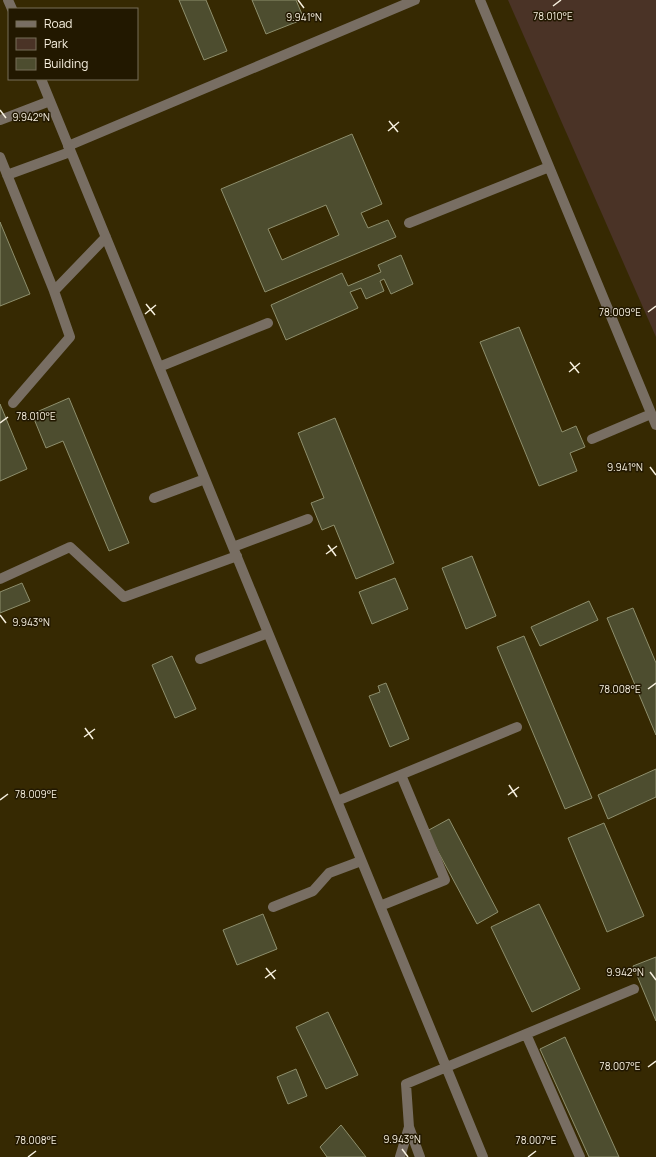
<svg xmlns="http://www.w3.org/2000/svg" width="656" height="1157" font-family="Manrope,sans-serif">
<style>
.built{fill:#362902;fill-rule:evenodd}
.green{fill:#4a3326}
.building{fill:#4d4d2f;stroke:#8e8f6d;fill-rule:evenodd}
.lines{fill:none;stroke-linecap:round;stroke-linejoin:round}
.minor{stroke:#786e63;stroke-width:10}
.ticks{fill:none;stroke:#f7f0df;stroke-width:1.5}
.ticks-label{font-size:10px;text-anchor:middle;fill:#f7f0df;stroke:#221800;stroke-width:3;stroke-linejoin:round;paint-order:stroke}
</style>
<rect width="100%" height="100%" fill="#2c2204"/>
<path class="built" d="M0 0H656V1157H0ZM9 9H137V79H9Z"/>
<path class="green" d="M508 0H656V337Z"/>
<path class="building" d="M179 0H206L227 51 204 60Z
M252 0H296L304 19 266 34Z
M352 134 382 204 361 213 368 228 388 220 396 237 265 292 221 189ZM326 205 339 235 282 260 268 229Z
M0 222 30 294 0 306Z
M401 255 413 284 391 294 384 279 380 281 384 291 366 299 361 288 350 292 358 308 286 340 271 305 342 273 348 286 381 272 378 265Z
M519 327 562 432 576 426 585 447 570 453 577 471 539 486 480 342Z
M69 398 129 543 109 551 63 441 46 448 32 414Z
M0 404 27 469 0 481Z
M335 418 394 563 356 579 334 525 322 530 311 503 324 498 298 433Z
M472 556 496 616 466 629 442 568Z
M395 578 408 609 372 624 359 592Z
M22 583 30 601 0 613V592Z
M589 601 598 620 540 646 531 627Z
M633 608 656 663V735L607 618Z
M524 636 592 798 565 809 497 647Z
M172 656 196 709 175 718 152 665Z
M386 683 409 739 390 747 369 696 380 692 378 686Z
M656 769V797L608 819 598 795Z
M449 819 498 912 477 924 427 831Z
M604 823 644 916 607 932 568 838Z
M539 904 580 989 532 1012 491 927Z
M263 914 277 949 237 965 223 930Z
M656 957V1021L633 966Z
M328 1012 358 1075 326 1089 296 1027Z
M565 1037 619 1157H589L540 1049Z
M296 1069 307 1096 288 1104 277 1077Z
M341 1125 366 1157H327L320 1147Z"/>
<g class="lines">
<path class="minor" d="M8 0 12 9
M480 0 656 425
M41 79 483 1157
M0 120 50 101
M68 146 415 0
M0 157 54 291
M7 175 70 152
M409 223 549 167
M159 367 268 323
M13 403 70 337 54 291 106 237
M592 439 651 414
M154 498 205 479
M233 547 308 519
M0 579 70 547 124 597 237 556
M200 659 268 633
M337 801 517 727
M380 906 445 880 401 775
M273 907 313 891 329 873 361 861
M526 1034 580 1157
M400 1157 409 1127
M420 1157 409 1127 406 1084 634 989"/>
</g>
<path class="ticks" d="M298 0 304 8M553 6 561 0M0 110 6 118M389 121 398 132M388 131 399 122M146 304 155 315M648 312 656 306M145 314 156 305M570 362 579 373M569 372 580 363M0 423 8 417M650 467 656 475M328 545 336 556M326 554 337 546M0 615 6 623M648 689 656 683M85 728 93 739M84 737 95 729M509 785 517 797M508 795 519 787M0 800 8 794M266 968 275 979M650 972 656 980M265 978 276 970M648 1067 656 1061M402 1149 408 1157M28 1157 36 1151M528 1157 536 1151"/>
<g class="ticks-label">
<text x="553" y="20">78.010°E</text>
<text x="304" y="21">9.941°N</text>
<text x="31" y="121">9.942°N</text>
<text x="620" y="316">78.009°E</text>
<text x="36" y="420">78.010°E</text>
<text x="625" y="471">9.941°N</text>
<text x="31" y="626">9.943°N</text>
<text x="620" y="693">78.008°E</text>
<text x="36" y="798">78.009°E</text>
<text x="625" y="976">9.942°N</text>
<text x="620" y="1070">78.007°E</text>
<text x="402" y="1143">9.943°N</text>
<text x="36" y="1144">78.008°E</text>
<text x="536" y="1144">78.007°E</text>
</g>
<rect x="8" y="8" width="130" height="72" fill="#221800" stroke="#776e59"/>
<rect x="16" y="21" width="20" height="6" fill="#786e63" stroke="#776e59"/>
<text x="44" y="28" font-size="12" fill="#f7f0df">Road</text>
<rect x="16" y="38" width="20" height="12" fill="#4a3326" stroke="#776e59"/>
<text x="44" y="48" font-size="12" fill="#f7f0df">Park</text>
<rect x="16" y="58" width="20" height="12" fill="#4d4d2f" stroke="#776e59"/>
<text x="44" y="68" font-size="12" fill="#f7f0df">Building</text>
</svg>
